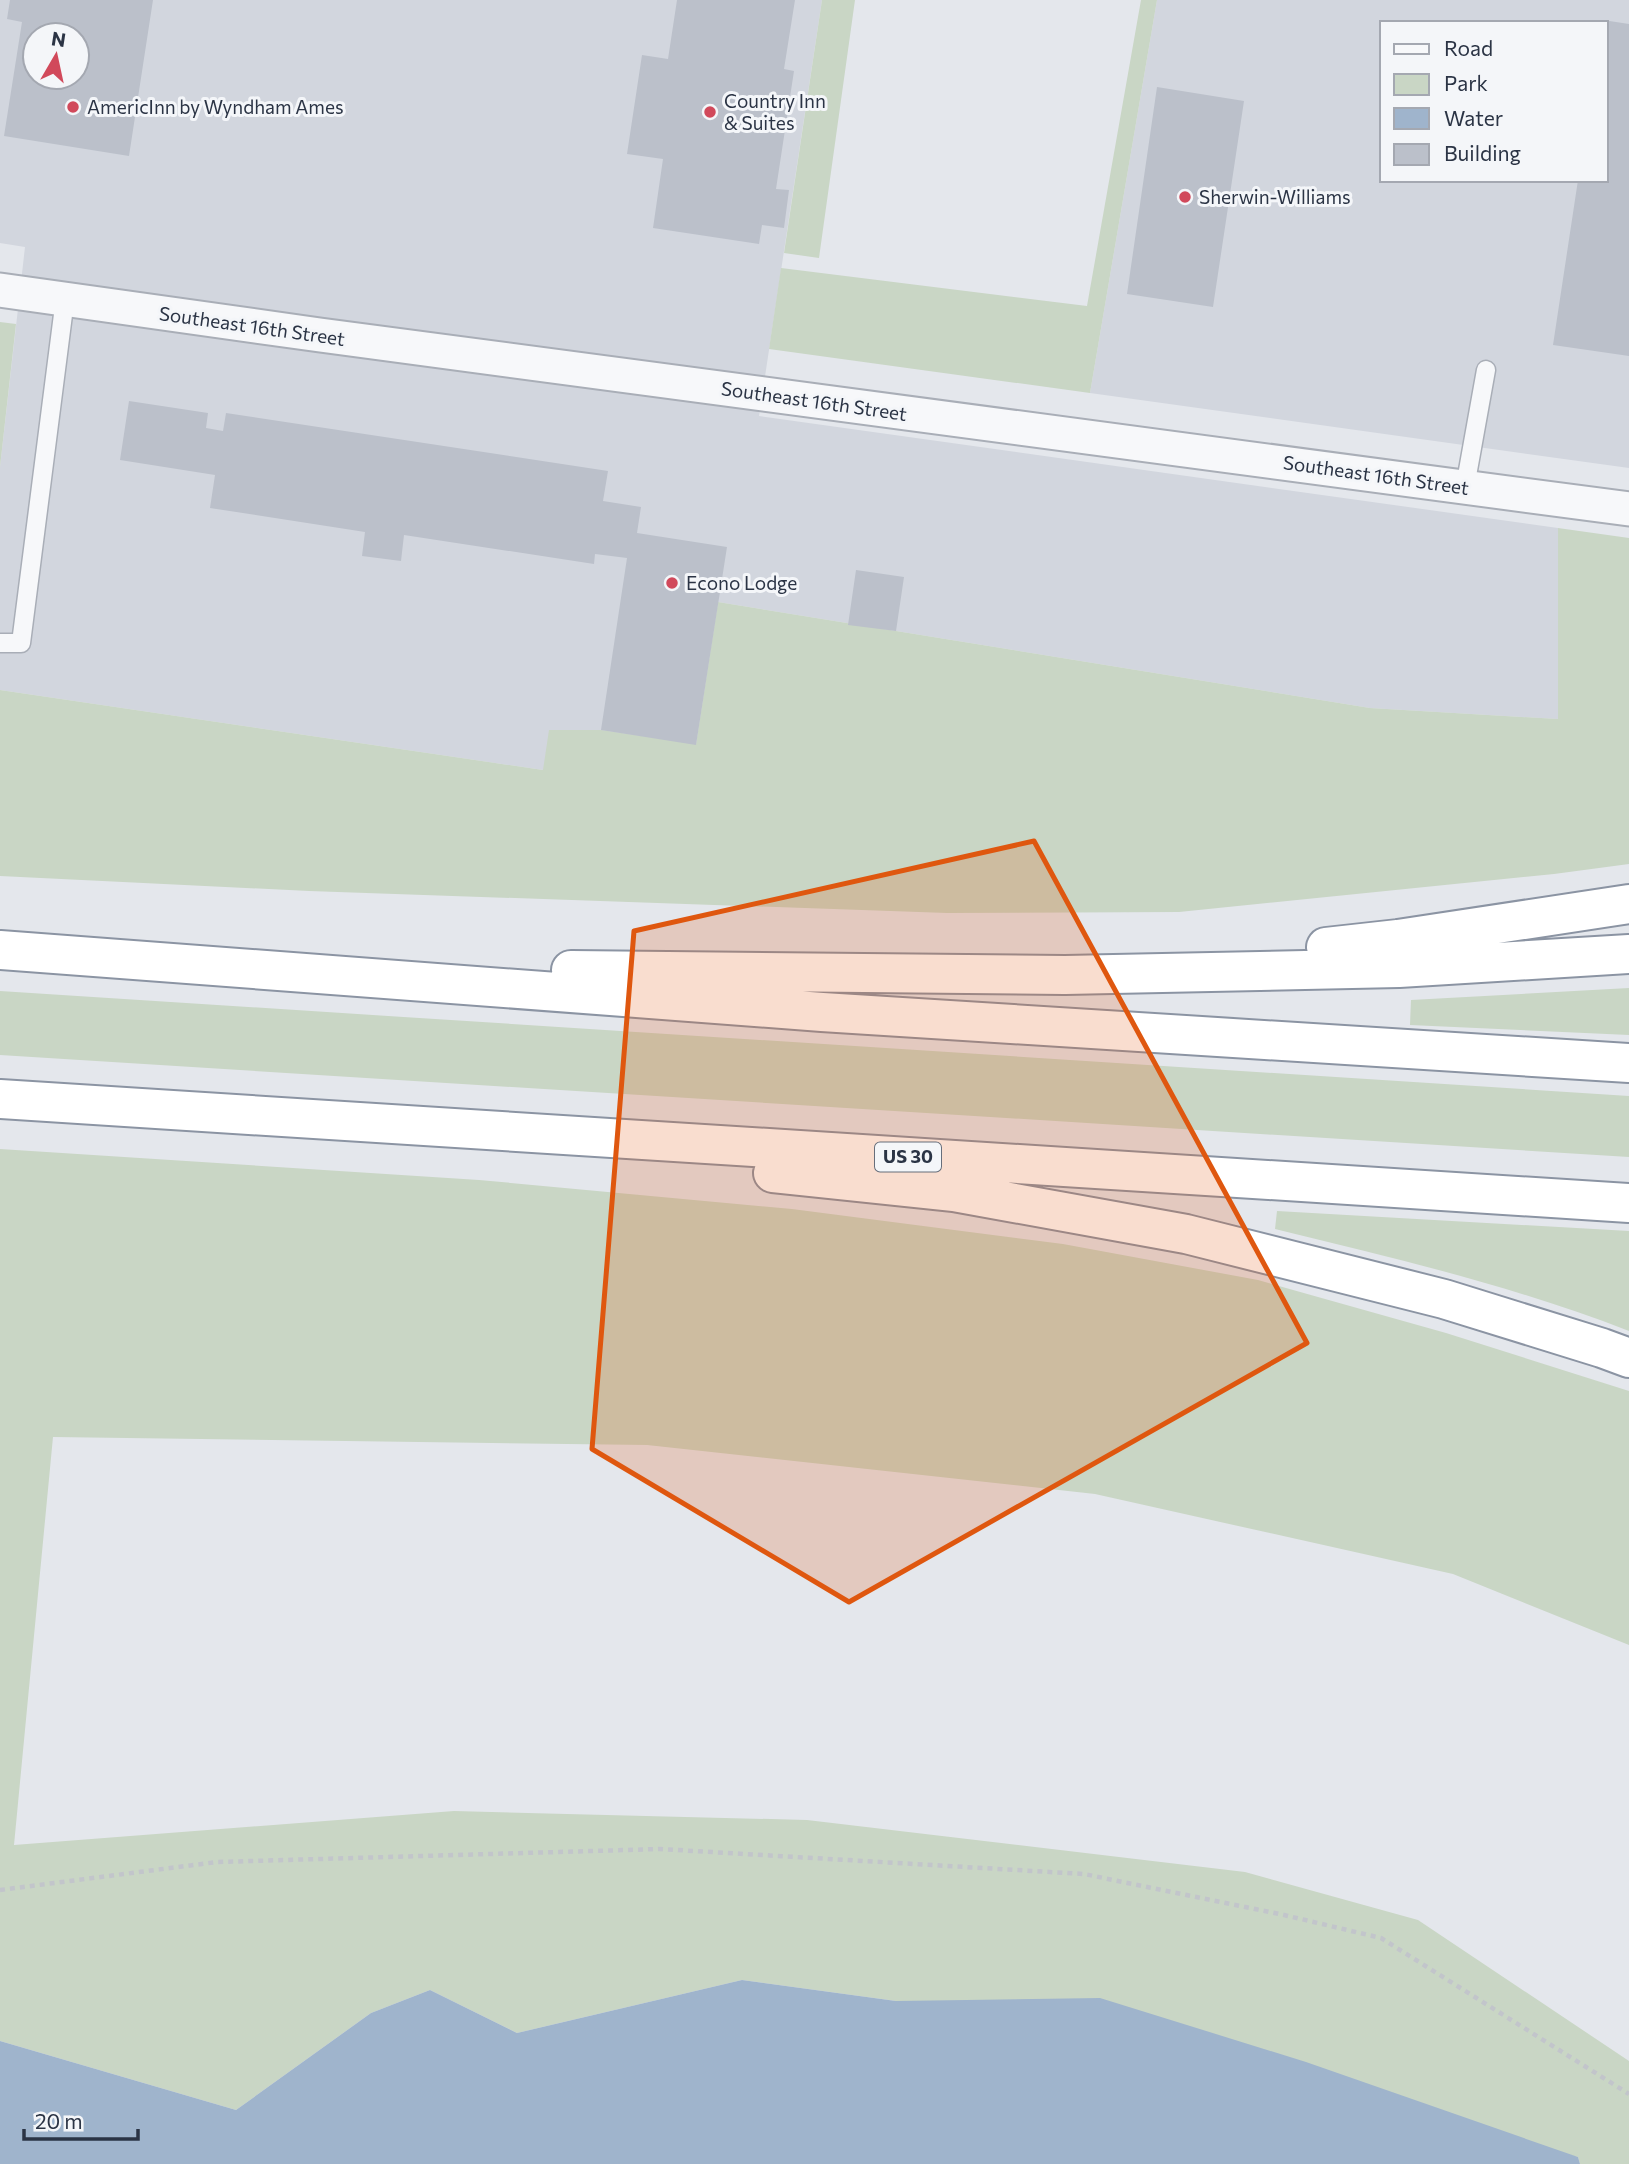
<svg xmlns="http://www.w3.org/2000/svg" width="1629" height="2164" font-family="Commissioner,sans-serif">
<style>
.built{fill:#d2d6de;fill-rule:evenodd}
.green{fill:#c9d6c5}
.water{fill:#9fb4cc}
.building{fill:#bbc0ca;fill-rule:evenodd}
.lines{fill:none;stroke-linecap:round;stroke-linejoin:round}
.lane-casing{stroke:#a9aeb7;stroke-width:21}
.street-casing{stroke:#a9aeb7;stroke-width:37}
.highway-casing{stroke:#8b94a3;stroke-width:42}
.path{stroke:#c2c5cb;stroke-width:4.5;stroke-dasharray:5 5;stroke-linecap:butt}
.lane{stroke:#f7f8fa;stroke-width:18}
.street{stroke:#f7f8fa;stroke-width:33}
.highway{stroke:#fff;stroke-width:38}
.marked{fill:#df570f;fill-opacity:0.2;stroke:#df570f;stroke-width:5;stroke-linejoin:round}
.poi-dot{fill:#d1495b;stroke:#f4f6f9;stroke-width:2.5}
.labels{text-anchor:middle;stroke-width:6;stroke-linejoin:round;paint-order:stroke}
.shield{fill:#f4f6f9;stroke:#676e7b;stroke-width:2}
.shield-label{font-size:18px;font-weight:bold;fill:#2b3445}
.poi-label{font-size:19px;fill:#2b3445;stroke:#f4f6f9;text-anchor:start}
.street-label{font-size:19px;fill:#2b3445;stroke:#f4f6f9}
</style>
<rect width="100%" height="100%" fill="#e4e7ec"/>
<path class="built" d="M0 0H822L759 416 1558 528V719L1370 708 718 602 696 745 543 770 0 690V467L25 247 0 243ZM35 35H77V77H35Z
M1157 0H1629V468L1090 393ZM1382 23H1606V180H1382Z"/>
<path class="green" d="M822 0H855L819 258 784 253Z
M1141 0H1157L1090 393 769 349 781 268 1087 306Z
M0 322 16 324 0 467Z
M1558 528 1629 538V864L1554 874 1179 912 947 913 309 891 0 876V690L543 770 549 730H601L696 744 718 602 1370 708 1558 719Z
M1629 988V1035L1410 1025 1411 1000Z
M0 991 1629 1096V1157L0 1055Z
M0 1149 479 1180 792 1209 1063 1244 1258 1280 1446 1333 1629 1391V1645L1453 1574 1095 1494 647 1445 53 1437 14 1845 454 1811 807 1820 1245 1872 1418 1920 1629 2061V2164H1580L1578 2157 896 2001 742 1980 517 2033 430 1990 371 2013 236 2110 0 2041Z
M1277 1211 1629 1231V1331C1514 1286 1394 1258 1275 1229Z"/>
<path class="water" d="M742 1980 896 2001 1100 1998 1306 2062 1578 2157 1580 2164H0V2041L236 2110 371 2013 430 1990 517 2033Z"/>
<path class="building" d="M10 0H153L129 156 4 136 22 22 7 19ZM35 35H77V77H35Z
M677 0H795L784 69 794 71 776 189 789 190 784 228 762 225 759 244 653 228 663 159 627 154 642 55 668 59Z
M1603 20 1629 24V356L1553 345 1578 180H1606V23H1603Z
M1157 87 1244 101 1213 307 1127 294Z
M129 401 208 413 206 428 223 431 226 413 608 471 603 501 641 507 637 533 727 547 696 745 601 730 627 558 595 554 594 564 404 535 401 561 362 556 365 532 210 508 215 475 120 460Z
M856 570 904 577 896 631 848 625Z"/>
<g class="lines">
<g class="lane-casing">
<path id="lane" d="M1465 487 1486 370
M0 643H21L65 299"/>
</g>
<g class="street-casing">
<path id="street" d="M0 290 320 335 1629 509"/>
</g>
<g class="highway-casing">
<path id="highway" d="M1326 947 1398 939 1629 904
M0 950 822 1012 1629 1063
M571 970 1065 975 1399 968 1629 954
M0 1099 1629 1203
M773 1173 954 1192 1186 1234 1444 1299 1602 1348 1629 1358"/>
</g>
<path class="path" d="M0 1890 217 1862 660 1849 1084 1874 1284 1915 1381 1938 1629 2094"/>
<use href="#lane" class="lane"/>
<use href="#street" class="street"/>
<use href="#highway" class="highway"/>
</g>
<path class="marked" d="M1034 841 1307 1343 849 1602 592 1449 634 931Z"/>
<g class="poi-dot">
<circle cx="73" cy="107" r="7"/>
<circle cx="710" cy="112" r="7"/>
<circle cx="1185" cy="197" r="7"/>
<circle cx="672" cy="583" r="7"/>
</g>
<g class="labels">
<rect class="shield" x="875" y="1142.5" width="66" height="29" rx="5"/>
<g class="shield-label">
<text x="908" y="1163">US 30</text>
</g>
<g class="poi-label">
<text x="724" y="108">Country Inn<tspan x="724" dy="22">&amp; Suites</tspan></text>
<text x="87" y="114">AmericInn by Wyndham Ames</text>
<text x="1199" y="204">Sherwin-Williams</text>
<text x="686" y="590">Econo Lodge</text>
</g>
<g class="street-label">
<text transform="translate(252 326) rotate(8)" y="7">Southeast 16th Street</text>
<text transform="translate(814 401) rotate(8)" y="7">Southeast 16th Street</text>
<text transform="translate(1376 475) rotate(8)" y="7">Southeast 16th Street</text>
</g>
</g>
<rect x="1380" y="21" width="228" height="161" fill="#f4f6f9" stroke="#a4a8b1" stroke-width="2"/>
<rect x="1394" y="44" width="35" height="10" fill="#f7f8fa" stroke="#a4a8b1" stroke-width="2"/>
<text x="1444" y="56" font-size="21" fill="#2b3445">Road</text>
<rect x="1394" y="74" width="35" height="21" fill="#c9d6c5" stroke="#a4a8b1" stroke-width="2"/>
<text x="1444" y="91" font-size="21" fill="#2b3445">Park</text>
<rect x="1394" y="108" width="35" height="21" fill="#9fb4cc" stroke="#a4a8b1" stroke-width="2"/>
<text x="1444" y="126" font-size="21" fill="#2b3445">Water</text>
<rect x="1394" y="144" width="35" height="21" fill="#bbc0ca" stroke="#a4a8b1" stroke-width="2"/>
<text x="1444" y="161" font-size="21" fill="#2b3445">Building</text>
<g transform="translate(56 56) rotate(9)"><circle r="33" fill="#f4f6f9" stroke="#a4a8b1" stroke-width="2"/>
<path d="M0-5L12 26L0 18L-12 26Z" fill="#d1495b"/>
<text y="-10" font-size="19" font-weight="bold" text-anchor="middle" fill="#2b3445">N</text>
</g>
<path d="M24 2129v10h114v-10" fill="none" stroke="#2b3445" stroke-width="3.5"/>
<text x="35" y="2129" font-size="21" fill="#2b3445" stroke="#f4f6f9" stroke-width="5" paint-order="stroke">20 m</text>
</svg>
